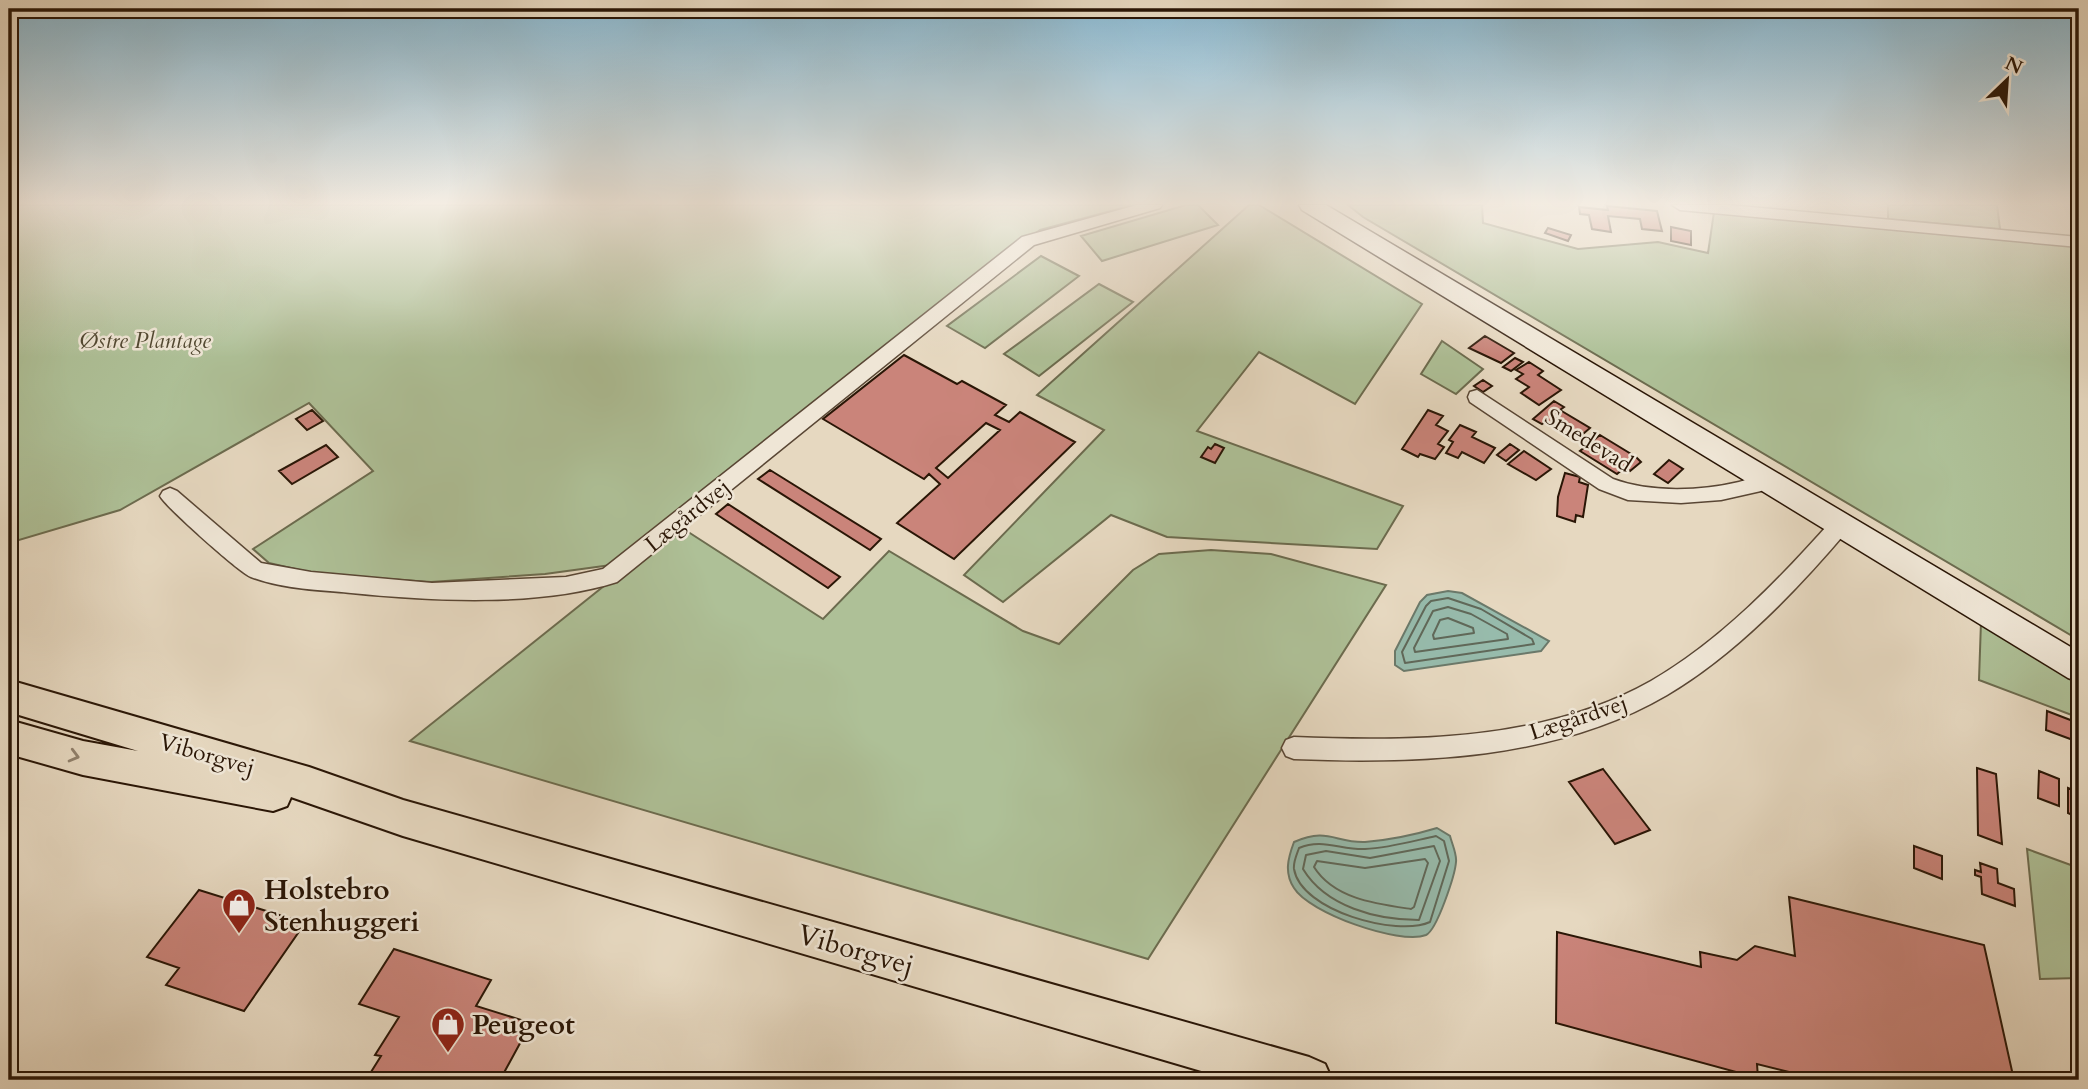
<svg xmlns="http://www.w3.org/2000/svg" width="2088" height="1089" font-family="Cardo,serif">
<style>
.green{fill:#aec097;stroke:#6c6b4e;stroke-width:2}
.water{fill:#97bbac;stroke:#6b796a;stroke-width:2}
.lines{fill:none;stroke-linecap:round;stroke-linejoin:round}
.shore{stroke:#606859;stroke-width:2}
.building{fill:#ca847a;stroke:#2a1606;stroke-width:2;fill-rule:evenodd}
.street-casing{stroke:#594634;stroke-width:3}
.secondary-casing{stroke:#2a1606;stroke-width:3}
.primary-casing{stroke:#2a1606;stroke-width:4}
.street{fill:#efe6d6;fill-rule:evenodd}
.secondary{fill:#efe6d6;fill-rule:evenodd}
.primary{fill:#e6d8c0;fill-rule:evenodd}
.oneway{stroke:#91816c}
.labels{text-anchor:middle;stroke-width:5;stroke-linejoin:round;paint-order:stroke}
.park-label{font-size:23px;font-style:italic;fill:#524932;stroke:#efe6d6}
.street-label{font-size:23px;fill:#2a1606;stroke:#efe6d6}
.near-poi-label{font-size:28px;font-weight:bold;fill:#2a1606;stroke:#efe6d6;text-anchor:start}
.near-street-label{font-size:28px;fill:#2a1606;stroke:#efe6d6}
</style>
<rect width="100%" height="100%" fill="#e6d8c0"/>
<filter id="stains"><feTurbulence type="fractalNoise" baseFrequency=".00286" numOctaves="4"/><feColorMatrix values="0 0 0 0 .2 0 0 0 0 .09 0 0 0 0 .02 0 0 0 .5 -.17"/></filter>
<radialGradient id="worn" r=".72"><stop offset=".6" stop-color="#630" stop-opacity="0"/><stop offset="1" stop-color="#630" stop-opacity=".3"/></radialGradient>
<path class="green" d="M9 205H1133L1040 230 611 565 545 574 431 582 317 574 269 563 253 549 373 471 309 403 120 510 9 543Z
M1186 205H1198L1218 225 1102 261 1081 236Z
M1249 205H1259L1422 304 1355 404 1259 352 1197 431 1403 506 1377 549 1167 537 1111 515 1003 602 964 575 1104 430 1037 395Z
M1348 205H1482L1483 223 1578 249 1658 242 1708 253 1714 212 2079 246V640L1363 217Z
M1888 205H1997L2000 229 1888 219Z
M1041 256 1079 276 985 348 947 326Z
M1099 284 1133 302 1039 376 1004 354Z
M1442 341 1483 369 1456 394 1421 374Z
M679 526 823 619 889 551 1023 631 1059 644 1133 570 1159 554 1211 550 1271 554 1386 585 1148 959 410 741Z
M1981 622 2079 678 2077 717 1979 680Z
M2027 849 2079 868V978L2040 979Z"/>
<path class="water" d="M1448 591 1462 593 1549 641 1541 651 1404 671 1395 665V651L1420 602 1427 595Z
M1437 828 1450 836C1452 844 1457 854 1456 862 1455 875 1437 930 1426 935 1399 945 1309 913 1294 888 1284 873 1288 858 1294 842 1328 827 1335 843 1365 842 1389 840 1414 835 1437 828Z"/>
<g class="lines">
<path class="shore" d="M1448 598 1481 609 1532 639 1534 644 1405 663 1402 652 1426 606 1431 601Z
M1448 607 1471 614 1507 634 1508 639 1415 652 1414 648 1433 611Z
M1448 618 1473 628 1474 633 1434 639 1433 635 1440 620Z
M1436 836 1444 841 1449 861 1430 922C1397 937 1301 911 1294 869 1293 862 1297 854 1299 848 1322 838 1341 850 1365 849 1389 848 1413 841 1436 836Z
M1434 846 1440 861 1419 920C1377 920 1326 907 1303 869L1306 855 1326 851 1370 858Z
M1425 859 1428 863 1414 907 1411 909C1377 904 1334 899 1314 867L1317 861 1365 868Z"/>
</g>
<path class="building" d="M1607 206 1657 211 1662 231 1642 229 1640 219 1608 216 1611 232 1592 229 1589 215 1580 214 1579 207 1608 210Z
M1671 227 1691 231V245L1671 241Z
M1548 228 1571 235 1568 241 1545 233Z
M1485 336 1514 353 1501 363 1469 348Z
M904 355 957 384 962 381 1006 405 995 415 1009 422 1020 412 1075 442 954 559 897 523 940 484 929 474 924 479 823 419ZM986 423 1000 430 948 478 936 468Z
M1515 358 1523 362 1511 371 1503 367Z
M1529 362 1543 371 1538 375 1561 390 1539 405 1521 393 1529 387 1516 379 1523 374 1516 370Z
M1483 380 1492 386 1483 392 1474 386Z
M1554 401 1564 407 1560 410 1590 428 1576 440 1545 422 1542 424 1533 419Z
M312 410 323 421 307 430 296 419Z
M1428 410 1443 416 1436 425 1448 431 1438 444 1444 447 1435 459 1420 454 1418 457 1402 449Z
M1460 425 1476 432 1472 437 1495 448 1484 463 1462 452 1458 458 1446 453 1453 442 1449 440Z
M1600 435 1636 457 1641 462 1630 471 1624 468 1617 474 1580 451Z
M1215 444 1224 448 1215 463 1201 457 1208 447 1211 449Z
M1510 444 1519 450 1506 461 1497 455Z
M326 445 338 457 292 484 279 471Z
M1524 451 1551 469 1536 480 1508 464Z
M1669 460 1683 469 1668 483 1654 474Z
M770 470 881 539 870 550 758 479Z
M1565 473 1580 477 1579 482 1588 485 1583 517 1576 515 1575 522 1557 516 1558 497Z
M728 504 840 577 828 588 716 514Z
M2047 711 2073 721V740L2046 730Z
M1977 768 1996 774 2002 844 1978 835Z
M1603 769 1650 830 1615 844 1569 782Z
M2039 771 2059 779V806L2038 798Z
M2068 788 2079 793V818L2068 813Z
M1914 846 1942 856V879L1914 868Z
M1980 863 1997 869 1998 883 2014 889 2015 906 1982 894 1981 877 1975 875V870L1981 872Z
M199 890 305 923 244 1011 166 985 179 968 147 957Z
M1789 897 1984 945 2014 1080H1811L1809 1077 1757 1064 1758 1078 1556 1023 1557 932 1701 967 1700 952 1737 960 1755 946 1795 956Z
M394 949 491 980 476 1006 531 1023 500 1080H366L381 1056 375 1055 399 1017 359 1004Z"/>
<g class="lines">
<g class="street-casing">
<path id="street" d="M1137 205H1162L1160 208 1034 245 617 582C539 607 432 601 351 593 319 590 282 589 251 577 240 573 166 507 160 496L163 491 170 488 177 491 261 563 311 572 432 583 566 577 603 569 1022 237Z
M1672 205H1729L2079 237V247L1680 210Z
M1477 390 1613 479C1650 493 1701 491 1739 482 1748 480 1755 474 1764 472L1771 474 1774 479 1761 491 1721 500 1681 503 1628 500 1599 489 1470 402 1468 397 1470 392Z
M1840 517 1847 519 1850 525 1847 531C1796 591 1736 654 1667 695 1556 760 1419 764 1294 759L1286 756 1282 748 1286 740 1294 737C1412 742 1545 741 1651 681 1720 641 1780 579 1833 519Z"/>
</g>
<g class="secondary-casing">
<path id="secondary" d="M1299 205H1326L2079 652V682L2068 678 1302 210Z"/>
</g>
<g class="primary-casing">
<path id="primary" d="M9 680 309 767 403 800 1309 1057 1325 1064 1332 1080H1232L403 836 291 797 287 806 273 811 83 775 9 754V720L83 741 138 751 9 712Z"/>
</g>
<use href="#street" class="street"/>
<use href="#secondary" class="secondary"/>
<use href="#primary" class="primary"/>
</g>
<defs><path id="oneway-chevron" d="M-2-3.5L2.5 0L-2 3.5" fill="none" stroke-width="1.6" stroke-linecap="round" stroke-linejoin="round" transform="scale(1.75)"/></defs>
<use class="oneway" href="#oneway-chevron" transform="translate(74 756) rotate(15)"/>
<linearGradient id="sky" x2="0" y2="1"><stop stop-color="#87b7d0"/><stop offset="0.57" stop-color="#f4ede3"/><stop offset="1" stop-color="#f4ede3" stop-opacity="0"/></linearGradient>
<rect width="2088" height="357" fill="url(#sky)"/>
<defs>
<g id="shop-pin" transform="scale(1.75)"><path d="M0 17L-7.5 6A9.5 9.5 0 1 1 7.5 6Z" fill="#8f2418" stroke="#efe6d6"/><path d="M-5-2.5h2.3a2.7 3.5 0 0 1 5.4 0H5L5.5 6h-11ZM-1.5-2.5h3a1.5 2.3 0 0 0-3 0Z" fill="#fff"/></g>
</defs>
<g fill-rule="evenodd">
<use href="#shop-pin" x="239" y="905"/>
<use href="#shop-pin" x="448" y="1024"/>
</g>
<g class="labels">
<g class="park-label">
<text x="145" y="348">Østre Plantage</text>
</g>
<g class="street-label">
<text transform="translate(1589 440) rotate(32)" y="8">Smedevad</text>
<text transform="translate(687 515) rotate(-39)" y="8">Lægårdvej</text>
<text transform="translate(1578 717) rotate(-18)" y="8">Lægårdvej</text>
<text transform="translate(207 754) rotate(16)" y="8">Viborgvej</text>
</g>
<g class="near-poi-label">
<text x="264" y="899">Holstebro<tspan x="264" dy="32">Stenhuggeri</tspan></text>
<text x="472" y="1034">Peugeot</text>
</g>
<g class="near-street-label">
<text transform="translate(856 949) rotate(16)" y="10">Viborgvej</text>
</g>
</g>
<rect width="2088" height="1089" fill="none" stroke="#e6d8c0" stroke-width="35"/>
<rect x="10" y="10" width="2067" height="1068" fill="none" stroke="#2a1606" stroke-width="3.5"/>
<rect x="18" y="18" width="2053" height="1054" fill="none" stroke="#2a1606" stroke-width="2"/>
<g transform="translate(2007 80) rotate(25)" stroke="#efe6d6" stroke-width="5" paint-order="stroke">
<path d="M0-5L12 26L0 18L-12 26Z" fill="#2a1606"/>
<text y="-10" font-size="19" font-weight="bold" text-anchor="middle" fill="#2a1606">N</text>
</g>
<rect width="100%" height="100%" filter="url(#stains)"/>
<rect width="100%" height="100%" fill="url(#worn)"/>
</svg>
